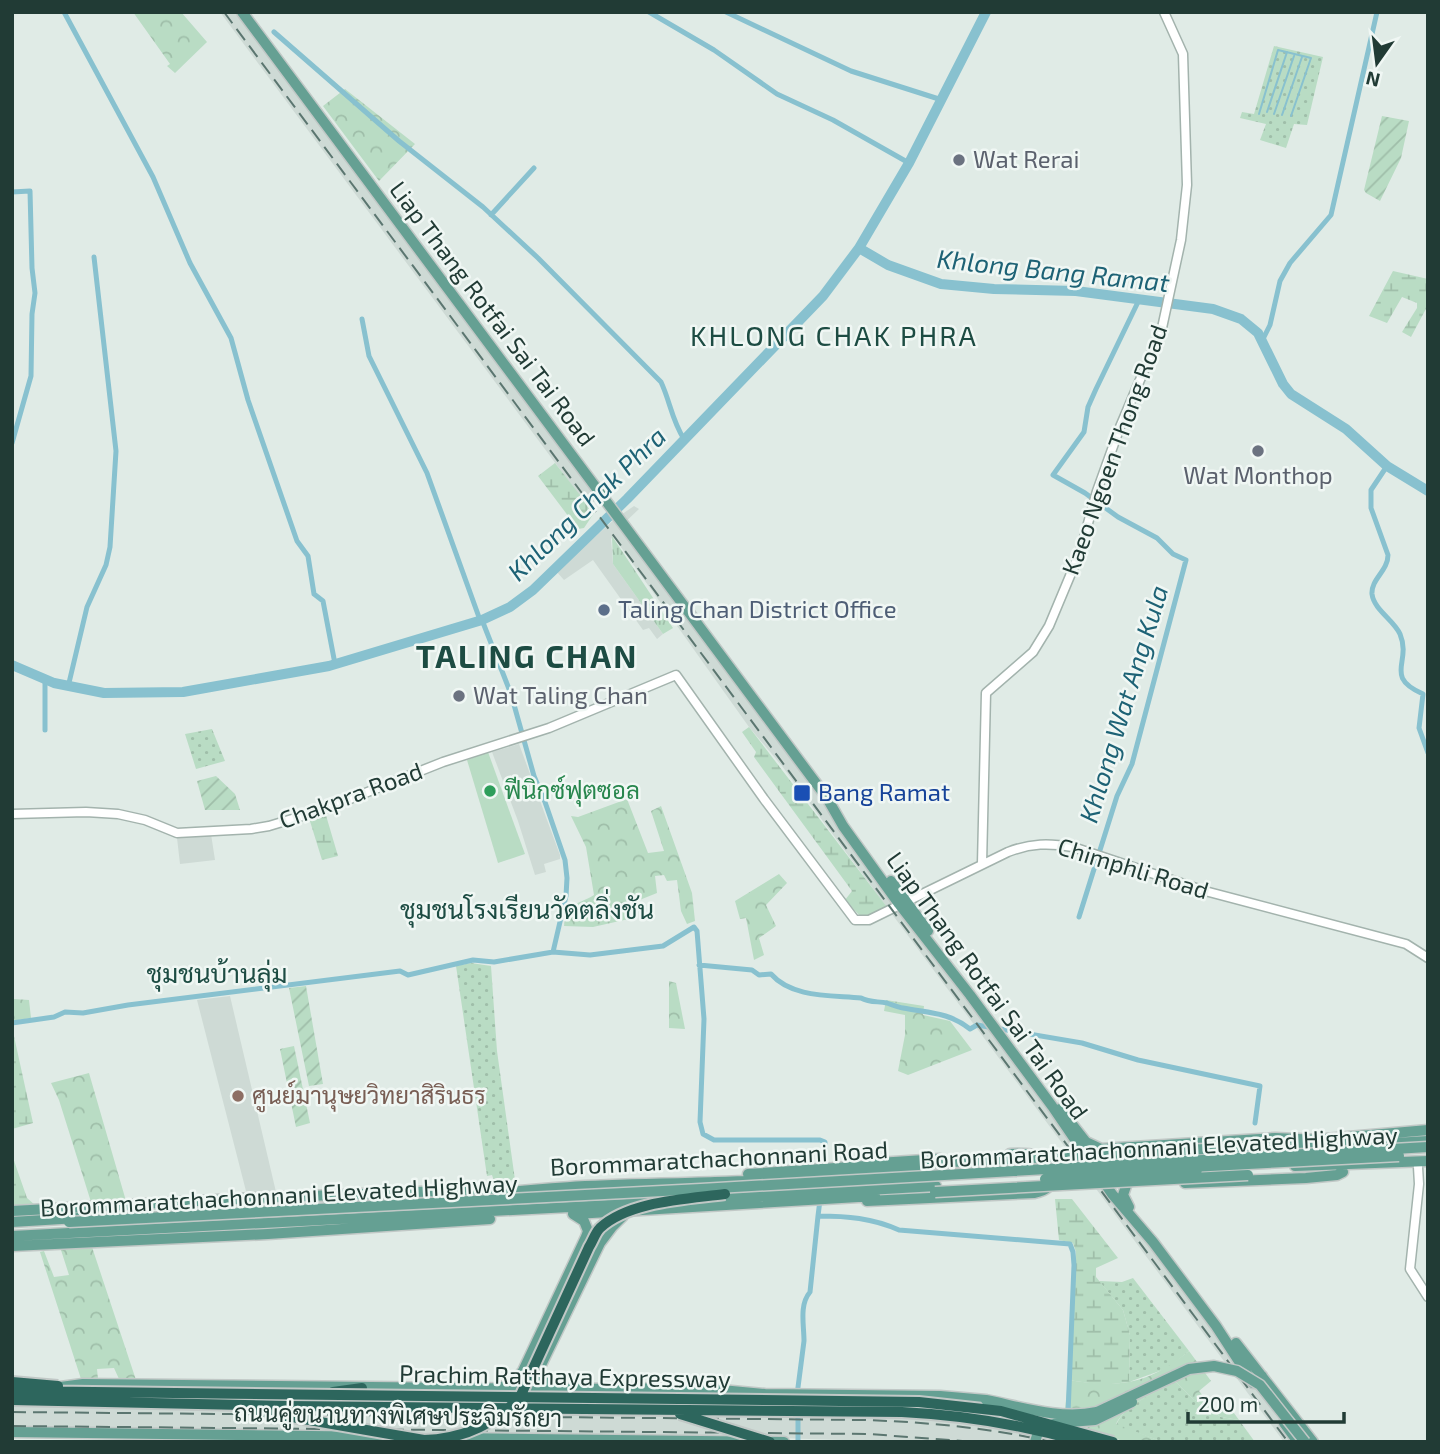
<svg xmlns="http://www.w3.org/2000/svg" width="1440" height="1454" font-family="'Exo 2',Sarabun,sans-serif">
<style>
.built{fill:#cedad5}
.grass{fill:url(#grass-dots)}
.forest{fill:url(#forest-crowns)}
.wetland{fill:url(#wetland-marsh)}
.park{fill:url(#park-tufts)}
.garden{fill:url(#garden-furrows)}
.pitch{fill:#b9dcc4}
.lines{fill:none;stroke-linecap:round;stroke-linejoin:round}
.stream{stroke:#88c1cf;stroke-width:2}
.canal{stroke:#88c1cf;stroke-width:5}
.river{stroke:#88c1cf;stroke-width:10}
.minor-casing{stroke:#a3b3ad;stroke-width:11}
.major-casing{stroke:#c1c8c6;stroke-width:13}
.highway-casing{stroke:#c1c8c6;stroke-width:14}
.minor{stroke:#fff;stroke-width:8}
.major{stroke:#65a093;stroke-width:10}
.highway{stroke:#2d665d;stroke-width:10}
.rail{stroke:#5b7670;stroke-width:2;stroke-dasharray:14 7;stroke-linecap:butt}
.major-bridge-casing{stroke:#c1c8c6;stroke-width:13;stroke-linecap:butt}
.highway-bridge-casing{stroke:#c1c8c6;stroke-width:14;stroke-linecap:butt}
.major-bridge{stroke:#65a093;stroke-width:10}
.highway-bridge{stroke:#2d665d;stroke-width:10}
.worship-dot{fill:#6b7280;stroke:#f0f7f4;stroke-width:2.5}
.service-dot{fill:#5c6f8a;stroke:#f0f7f4;stroke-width:2.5}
.leisure-dot{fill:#2e9e5b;stroke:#f0f7f4;stroke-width:2.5}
.transit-dot{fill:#1a4fb4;stroke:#f0f7f4;stroke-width:2.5}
.education-dot{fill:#8d6e63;stroke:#f0f7f4;stroke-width:2.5}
.labels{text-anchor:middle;stroke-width:5;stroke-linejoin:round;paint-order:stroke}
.worship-label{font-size:24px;fill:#5b616d;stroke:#f0f7f4;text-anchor:start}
.street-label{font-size:24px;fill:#213b35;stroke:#f0f7f4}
.service-label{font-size:24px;fill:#4e5e75;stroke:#f0f7f4;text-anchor:start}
.leisure-label{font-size:24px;fill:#27864d;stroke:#f0f7f4;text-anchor:start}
.transit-label{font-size:24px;fill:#164399;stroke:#f0f7f4;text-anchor:start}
.education-label{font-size:24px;fill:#785e54;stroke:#f0f7f4;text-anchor:start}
.water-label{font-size:26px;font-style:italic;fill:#1d6275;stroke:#f0f7f4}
.neighbourhood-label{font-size:26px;fill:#1d4c43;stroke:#f0f7f4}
.quarter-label{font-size:28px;letter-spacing:2px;fill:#1d4c43;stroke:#f0f7f4}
.district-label{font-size:32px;font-weight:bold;letter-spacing:2px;fill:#1d4c43;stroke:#f0f7f4}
</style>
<defs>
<pattern id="grass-dots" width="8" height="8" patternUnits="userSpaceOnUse" patternTransform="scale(1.75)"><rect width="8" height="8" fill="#b9dcc4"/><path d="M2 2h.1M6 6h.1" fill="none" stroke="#9fbea9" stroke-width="1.8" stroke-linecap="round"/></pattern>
<pattern id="forest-crowns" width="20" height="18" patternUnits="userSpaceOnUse" patternTransform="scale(1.75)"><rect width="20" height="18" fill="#b9dcc4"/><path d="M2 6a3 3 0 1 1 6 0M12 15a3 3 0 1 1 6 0" fill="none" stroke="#9fbea9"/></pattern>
<pattern id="wetland-marsh" width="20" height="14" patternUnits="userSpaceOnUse" patternTransform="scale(1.75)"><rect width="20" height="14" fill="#b9dcc4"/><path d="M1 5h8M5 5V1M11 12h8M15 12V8" fill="none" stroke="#9fbea9"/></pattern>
<pattern id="park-tufts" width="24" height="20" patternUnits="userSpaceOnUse" patternTransform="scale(1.75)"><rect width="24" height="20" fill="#b9dcc4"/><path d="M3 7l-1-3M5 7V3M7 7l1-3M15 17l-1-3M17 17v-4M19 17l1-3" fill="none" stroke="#9fbea9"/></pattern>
<pattern id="garden-furrows" width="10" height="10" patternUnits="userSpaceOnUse" patternTransform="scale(1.75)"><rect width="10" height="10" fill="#b9dcc4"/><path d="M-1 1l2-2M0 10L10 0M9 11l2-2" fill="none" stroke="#9fbea9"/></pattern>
</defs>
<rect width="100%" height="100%" fill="#e0ebe6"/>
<path class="built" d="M220 12H235L582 477 597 499 588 507Z
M634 506 639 509 620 527 1061 1125 1077 1153 1114 1202 1150 1242 1295 1442H1284L782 766 749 727 613 536 611 539 613 564 663 634 657 639 649 628 643 630 593 560 564 580 556 571 615 519Z
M519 744 560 855V859L544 864 546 872 535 875 518 821 492 752Z
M211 834 215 860 180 864 177 838Z
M230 996 276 1192 247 1195 197 1000Z
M12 1395 858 1404 949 1408 1051 1428 1098 1442H912L774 1438 12 1430Z"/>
<path class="grass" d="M1274 46 1323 57 1307 125 1294 124 1286 148 1260 140 1266 124 1240 118 1242 112 1254 114Z
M212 729 225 761 196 769 185 734Z
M471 963 491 966 497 1051 515 1180 494 1181 492 1175 487 1176 456 966Z
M1133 1278 1189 1351 1168 1368 1129 1382 1130 1335 1123 1310 1099 1281 1122 1282Z
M1176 1382 1193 1399 1221 1417 1239 1420 1255 1442H1163L1116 1425C1125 1404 1156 1392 1176 1382Z"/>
<path class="forest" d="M133 12H181L207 42 175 73 167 66 170 64Z
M345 89 415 144 379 181 323 106Z
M627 799 648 853 664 851 651 811 661 806 692 893 695 921 687 924 681 911 677 880 667 881 664 875 655 876 657 893 632 903 633 918 593 927 564 926C568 901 576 906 594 895L586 847 571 816 578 817Z
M779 874 787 883 766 905 776 926 759 938 764 955 754 960 746 918 740 919 735 901Z
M12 955 14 999 29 1000 31 1018 12 1021Z
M669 981 676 983 685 1029 669 1028Z
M886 1000 924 1006 923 1015 950 1021 972 1050 908 1075 898 1071 905 1035V1015L884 1011Z
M89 1073 126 1201 91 1202 59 1100 51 1083Z
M92 1247 136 1380 119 1379 114 1368 97 1369 98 1379H81L40 1252 44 1251 54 1277 69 1275 61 1250Z
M1189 1351 1211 1381 1199 1391 1217 1413 1231 1409 1239 1420 1221 1417 1193 1399 1176 1382C1157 1392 1126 1404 1116 1424L1163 1442H1125L1064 1419 1068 1380C1120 1388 1147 1385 1189 1351Z"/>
<path class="wetland" d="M1393 271 1428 279V305L1411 337 1402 332 1417 308V303L1402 297 1387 323 1369 316Z
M555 463 594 513 584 528 578 529 538 476Z
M749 727 887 907 874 915 861 917 845 900 852 891 754 757 756 752 742 732Z
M325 812 338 856 322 860 309 818Z
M12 1027 33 1123 12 1129Z
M12 1155 27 1198 35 1205 12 1206Z
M1055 1199H1072L1118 1258 1096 1268V1277L1123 1310 1130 1335 1129 1382 1103 1385 1068 1380 1076 1252 1073 1243 1059 1240Z"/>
<path class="park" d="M612 536 673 628 663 634 613 564Z"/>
<path class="garden" d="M1382 116 1409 121 1401 158 1380 201 1366 193 1364 190Z
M216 776 235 794 240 810H205L197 781Z
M306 986 323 1084 309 1086 289 988Z
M294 1046 310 1123 296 1127 280 1049Z"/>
<path class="pitch" d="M488 752 525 854 498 863 467 760Z"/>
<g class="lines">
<path class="stream" d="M1267 112 1287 52
M1259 114 1278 50 1311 58 1291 116
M1274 114 1294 56
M1282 115 1302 57"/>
<path class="canal" d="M64 12 153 177 190 263 231 338 248 400 297 541 308 556 314 594 323 601 335 664
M649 12 714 50 777 94 833 120 909 163
M726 12 851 71 942 100
M274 32 399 141 483 207 538 258 661 382C670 401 672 421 684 439
M12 192 30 191 32 268 35 293 32 314 31 376 12 443
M491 215 534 168
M362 319 369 356 427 473 480 620
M1262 341 1270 325 1280 281 1290 263 1331 215 1377 12
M1387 466 1371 490V508L1388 555C1388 571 1371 579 1372 594 1374 610 1394 620 1400 634 1412 663 1383 676 1423 694L1419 728 1428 753
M482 620 511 694 534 776 545 802 565 860 567 878 566 896 553 952 590 955 663 946 694 927 697 931 704 1019 700 1122 703 1134 714 1140H820L825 1142 824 1169
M68 687 87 607 106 565 110 547 116 451 94 257
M45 730V680
M1079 917 1117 796 1132 764 1186 560 1173 554 1157 538 1118 517 1085 493 1053 475 1084 432 1088 407 1096 389 1139 300
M699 965 752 970 759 975 771 974C792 998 831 995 861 998 870 1003 878 1001 887 1003 893 1005 898 1007 903 1008 928 1013 949 1012 970 1029L977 1025 1082 1043 1138 1060 1260 1086 1255 1123
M12 1023 54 1017 65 1012 83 1013 128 1005 400 971 408 975 473 960 494 962 553 952
M820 1200 818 1216C847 1216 872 1218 899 1230L1070 1244 1073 1252 1074 1265 1068 1414
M797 1395 804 1341C804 1325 799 1305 810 1292L818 1216
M798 1412V1442"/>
<path class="river" d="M859 248 888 265 941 284 994 289 1076 291 1213 309 1241 319 1258 333 1283 384 1291 394 1346 429 1387 466 1428 491
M12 665 54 683 104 693 183 692 329 666 482 620 510 607 533 590 627 499 823 296 859 248 909 163 986 12"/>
<g class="minor-casing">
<path id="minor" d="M12 814 86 812 118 814 145 820 177 833 251 829 269 826 325 809 443 762 549 728 676 675 764 799 855 920H869L1008 852C1031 843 1049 843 1073 847L1205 891 1406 944 1428 958
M982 864 986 693 1033 652 1049 626 1080 552 1097 491 1120 427 1162 328 1181 240 1187 185 1183 54 1164 12
M1418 1167 1419 1184 1410 1269 1428 1297"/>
</g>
<g class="major-casing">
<path id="major" d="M242 12 827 798 843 826 899 904 970 995 1052 1106 1112 1194 1153 1242 1216 1326 1253 1383H1261L1262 1376
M891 881 928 931
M1060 1109 1086 1142 1101 1149 1275 1138 1320 1140
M1314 1140 1428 1130
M1245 1152 1428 1141
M1295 1166 1428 1161
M860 1167 878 1163 940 1159
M748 1174 865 1166
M1185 1183 1306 1178 1337 1175 1343 1172
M1126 1186 1123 1195 1129 1207
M474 1197C554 1184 634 1185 715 1182 788 1180 861 1174 934 1169
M638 1198 672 1197
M717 1199 936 1186
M867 1201 1034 1193C1045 1191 1053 1186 1053 1174 1044 1153 1031 1153 1010 1154
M12 1211 253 1198 498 1189
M575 1214 875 1196
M12 1222 78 1218
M12 1236 646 1203
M12 1246 268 1234 490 1219
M1236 1343 1313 1442
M502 1387 513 1382 523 1371 586 1237 588 1231 584 1221 573 1214
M53 1388 83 1384 557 1389 700 1388 765 1394 940 1396 986 1400
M554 1388 541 1379 540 1367 600 1243 612 1227 623 1216
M1284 1423 1298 1442
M12 1432 388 1437
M455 1438 784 1442"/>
</g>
<g class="highway-casing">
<path id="highway" d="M333 1392 362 1388"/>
</g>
<use href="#minor" class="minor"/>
<use href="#major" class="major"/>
<use href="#highway" class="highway"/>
<path class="rail" d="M224 12 1288 1442
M12 1412 864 1420C927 1422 990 1428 1052 1442
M12 1426 869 1434 975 1442"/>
<g class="major-bridge-casing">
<path id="major-bridge" d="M932 1163 1244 1147
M1191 1167 1399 1156
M1045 1179 1197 1170
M935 1192 1248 1175
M69 1222 701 1189 1428 1147
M986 1400C1021 1407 1061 1420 1097 1412L1189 1369 1214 1366 1237 1371 1260 1385 1305 1442
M1035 1442 1039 1429 1057 1423 1095 1420 1132 1402"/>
</g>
<g class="highway-bridge-casing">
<path id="highway-bridge" d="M12 1382 58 1386
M12 1391 919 1402 1001 1411 1113 1442
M12 1400 287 1406 902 1412C964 1415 1023 1425 1083 1442
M251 1410 424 1440C462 1439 494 1425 520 1397L589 1247C593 1241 595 1233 600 1228 629 1201 688 1199 725 1194
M680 1414 770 1442"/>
</g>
<use href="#major-bridge" class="major-bridge"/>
<use href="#highway-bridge" class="highway-bridge"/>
</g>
<g class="worship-dot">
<circle cx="959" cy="160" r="7"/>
<circle cx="1258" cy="451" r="7"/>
<circle cx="459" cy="696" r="7"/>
</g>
<circle class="service-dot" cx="604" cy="610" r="7"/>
<circle class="leisure-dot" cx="490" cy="791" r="7"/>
<rect class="transit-dot" x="793" y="784" width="18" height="18" rx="3.5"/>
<circle class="education-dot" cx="238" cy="1096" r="7"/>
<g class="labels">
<g class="worship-label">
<text x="973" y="168">Wat Rerai</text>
<text x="1258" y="484" text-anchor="middle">Wat Monthop</text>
<text x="473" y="704">Wat Taling Chan</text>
</g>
<g class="street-label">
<text transform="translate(492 314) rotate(53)" y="8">Liap Thang Rotfai Sai Tai Road</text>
<text transform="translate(1115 450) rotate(-70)" y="8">Kaeo Ngoen Thong Road</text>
<text transform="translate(351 796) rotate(-20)" y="8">Chakpra Road</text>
<text transform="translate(1133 869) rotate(17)" y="8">Chimphli Road</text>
<text transform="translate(987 986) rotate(54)" y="8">Liap Thang Rotfai Sai Tai Road</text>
<text transform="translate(1159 1148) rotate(-3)" y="8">Borommaratchachonnani Elevated Highway</text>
<text transform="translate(719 1159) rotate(-3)" y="8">Borommaratchachonnani Road</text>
<text transform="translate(279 1196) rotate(-3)" y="8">Borommaratchachonnani Elevated Highway</text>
<text transform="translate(565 1377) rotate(1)" y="8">Prachim Ratthaya Expressway</text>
<text transform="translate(398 1416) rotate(1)" y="8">ถนนคู่ขนานทางพิเศษประจิมรัถยา</text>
</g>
<g class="service-label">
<text x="618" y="618">Taling Chan District Office</text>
</g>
<g class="leisure-label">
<text x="504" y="799">ฟีนิกซ์ฟุตซอล</text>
</g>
<g class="transit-label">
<text x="818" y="801">Bang Ramat</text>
</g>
<g class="education-label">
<text x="252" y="1104">ศูนย์มานุษยวิทยาสิรินธร</text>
</g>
<g class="water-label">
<text transform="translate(1053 271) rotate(6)" y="9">Khlong Bang Ramat</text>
<text transform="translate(587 504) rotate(-44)" y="9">Khlong Chak Phra</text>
<text transform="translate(1124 704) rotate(-73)" y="9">Khlong Wat Ang Kula</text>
</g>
<g class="neighbourhood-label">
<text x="527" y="919">ชุมชนโรงเรียนวัดตลิ่งชัน</text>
<text x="217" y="983">ชุมชนบ้านลุ่ม</text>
</g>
<g class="quarter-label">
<text x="834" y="346">KHLONG CHAK PHRA</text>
</g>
<g class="district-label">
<text x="527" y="668">TALING CHAN</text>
</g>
</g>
<rect width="1440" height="1454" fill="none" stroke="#213b35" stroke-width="28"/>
<g transform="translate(1377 63) rotate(194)" stroke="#f0f7f4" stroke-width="5" paint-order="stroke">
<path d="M0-5L12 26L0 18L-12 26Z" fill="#213b35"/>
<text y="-10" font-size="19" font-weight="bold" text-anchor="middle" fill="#213b35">N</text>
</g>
<path d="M1188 1412v10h156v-10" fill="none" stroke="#213b35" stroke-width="3.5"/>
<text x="1198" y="1412" font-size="21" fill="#213b35" stroke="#f0f7f4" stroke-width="5" paint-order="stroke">200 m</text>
</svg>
